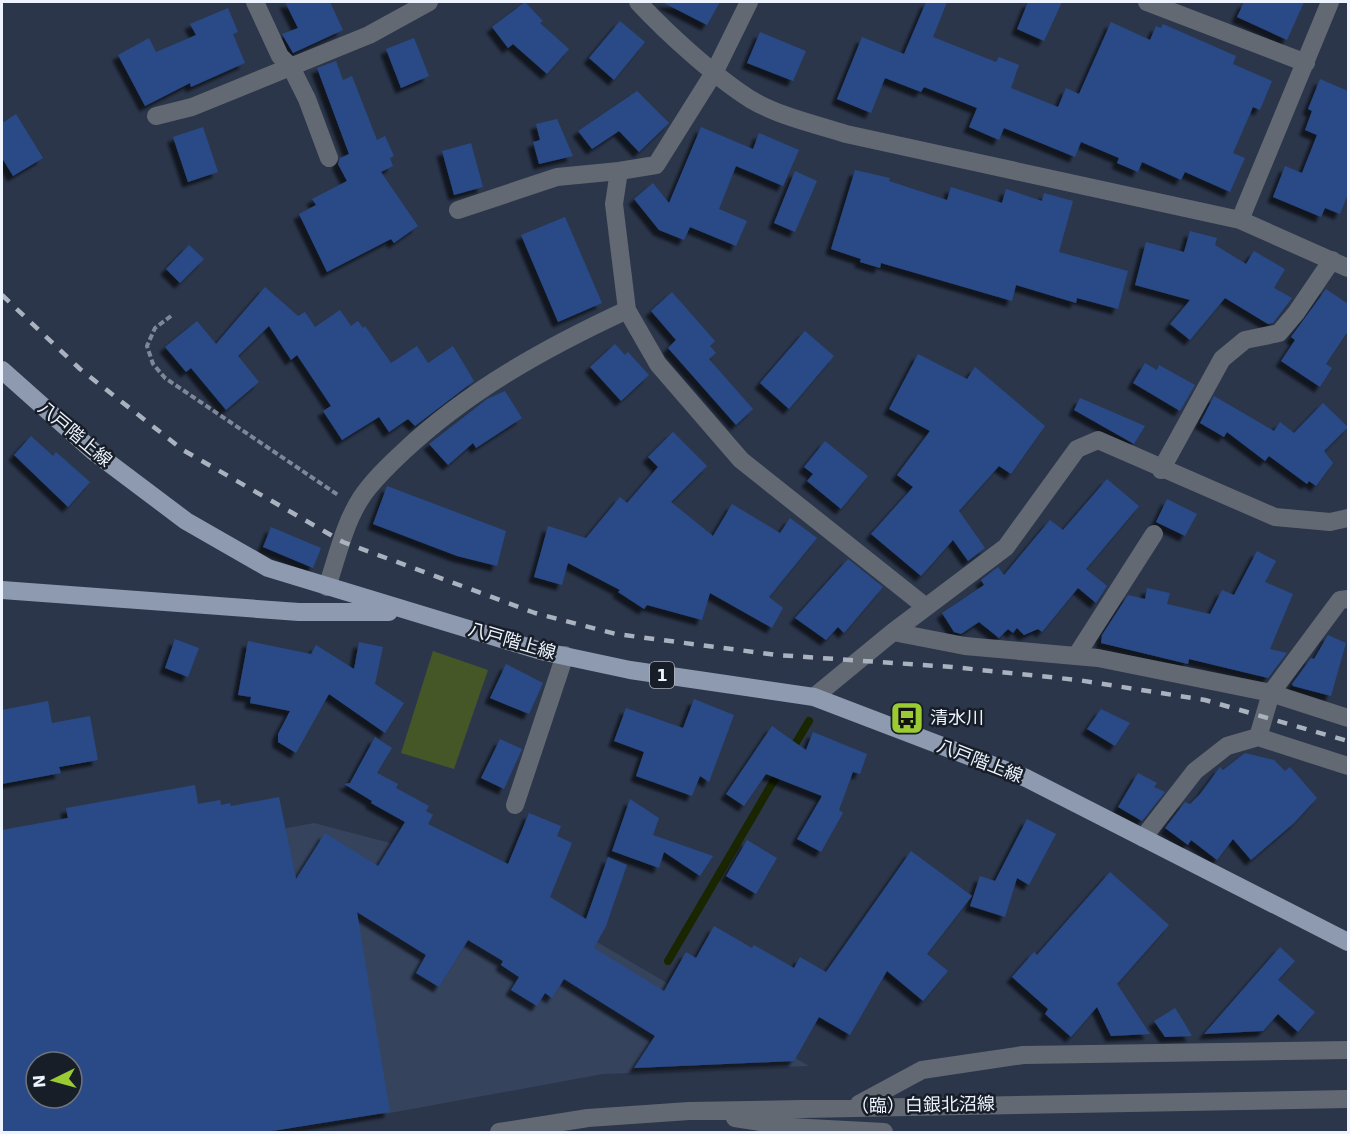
<svg xmlns="http://www.w3.org/2000/svg" width="1350" height="1134" font-family="'DejaVu Sans','Noto Sans JP',sans-serif">
<style>
.built{fill:#35435d;fill-rule:evenodd}
.green{fill:#455627}
.lines{fill:none;stroke-linecap:round;stroke-linejoin:round}
.stream{stroke:#192600;stroke-width:8}
.building{fill:#294a87;fill-rule:evenodd;filter:url(#shadow)}
.path{stroke:#7e8798;stroke-width:4;stroke-dasharray:6 3;stroke-linecap:butt}
.minor{stroke:#636973;stroke-width:18}
.major{stroke:#8e9aaf;stroke-width:18}
.rail{stroke:#aab2c0;stroke-width:4.5;stroke-dasharray:10 10;stroke-linecap:butt}
.labels{text-anchor:middle;stroke-width:5;stroke-linejoin:round;paint-order:stroke}
.shield{fill:#181e27;stroke:#aeb4be;stroke-width:1.5}
.shield-label{font-size:16px;font-weight:bold;fill:#eef4ff}
.street-label{font-size:18px;fill:#eef4ff;stroke:#181e27}
.poi-label{font-size:18px;fill:#eef4ff;stroke:#181e27;text-anchor:start}
</style>
<defs>
<filter id="shadow"><feDropShadow dx="-5.5" dy="5.5" stdDeviation="1.5" flood-color="#0009"/></filter>
</defs>
<rect width="100%" height="100%" fill="#2b364b"/>
<path class="built" d="M314 823 390 843 434 868 443 852 809 1066 603 1074 286 1132H2V882ZM36 1062H72V1098H36Z"/>
<path class="green" d="M433 651 488 670 454 769 401 753Z"/>
<g class="lines">
<path class="stream" d="M791 751 809 721
M668 961 780 770"/>
</g>
<path class="building" d="M285 2H330L343 30 293 53 282 34 298 28Z
M525 2 543 21 540 23 569 49 547 74 513 44 508 48 492 27Z
M662 2H720L707 25Z
M926 2H947L933 37 996 62 999 57 1019 65 1011 88 1058 107 1066 88 1079 94 1111 22 1150 40 1156 26 1161 28 1163 24 1236 56 1233 64 1272 81 1260 110 1253 107 1233 153 1245 158 1230 192 1185 172 1181 180 1142 162 1138 172 1117 163 1119 158 1081 142 1075 157 1004 128 999 140 969 127 977 108 924 87 921 92 885 78 871 113 837 99 862 37 904 54Z
M1028 2H1062L1044 41 1017 29Z
M1244 2H1304L1287 40 1237 17Z
M228 8 238 32 233 34 245 63 191 87 190 83 145 106 118 55 149 38 156 52 196 35 190 24Z
M620 21 645 42 614 80 589 58Z
M760 32 806 51 793 81 747 63Z
M414 38 429 76 401 88 386 49Z
M336 61 343 80 352 76 377 140 385 136 394 156 390 158 393 166 381 172 418 226 394 243 391 239 327 272 299 214 316 205 312 199 347 181 338 164 340 158 349 154 317 68Z
M1320 79 1348 91V194L1340 214 1325 208 1321 217 1273 197 1285 166 1302 173 1317 135 1305 130 1312 111 1308 109Z
M637 91 669 123 639 152 619 131 592 149 578 131Z
M16 114 43 158 13 176 2 158V123Z
M557 119 573 156 539 164 533 142 540 140 536 124Z
M203 127 218 172 188 182 173 137Z
M701 127 753 149 759 133 799 150 783 186 736 166 719 209 747 221 736 246 690 227 684 240 659 230 634 199 653 183 669 203Z
M471 143 483 187 454 195 442 151Z
M855 170 890 178 889 181 947 200 951 187 1002 203 1006 189 1042 201 1044 193 1073 201 1059 252 1128 271 1118 309 1077 298 1076 303 1016 285 1012 301 881 263 880 268 860 262 861 259 831 249Z
M795 171 817 181 795 232 774 223Z
M565 217 602 303 558 322 521 235Z
M1190 231 1217 238 1215 245 1246 264 1254 251 1285 269 1274 288 1292 298 1273 323 1268 324 1225 298 1190 340 1170 324 1190 300 1135 285 1146 242 1184 252Z
M189 245 204 259 180 283 166 269Z
M265 287 298 316 305 312 315 327 340 310 351 326 358 321 363 328 365 326 391 363 417 346 428 363 453 346 474 381 415 426 408 419 389 432 379 417 342 440 323 411 331 406 297 355 291 360 269 326 238 356 259 382 226 410 191 368 186 372 165 347 197 321 216 344Z
M1326 289 1348 304V331L1326 364 1332 368 1320 387 1281 361 1295 340 1291 337Z
M672 292 715 341 710 346 716 353 709 359 753 409 736 425 668 348 676 340 651 311Z
M805 331 834 356 789 409 760 383Z
M615 344 625 355 628 352 649 375 621 401 590 367Z
M918 354 967 379 975 367 1045 426 1011 474 999 466 959 511 985 548 968 561 953 540 921 576 871 534 913 487 897 475 930 431 889 409Z
M1145 363 1157 370 1159 365 1195 385 1180 411 1133 383Z
M505 391 522 418 476 448 473 443 448 465 429 444 487 399Z
M1214 396 1274 431 1280 422 1294 433 1323 403 1348 427 1324 451 1333 463 1316 486 1309 481 1307 484 1269 456 1265 461 1227 432 1224 437 1200 423Z
M1080 398 1145 426 1134 444 1074 410Z
M673 432 707 466 671 502 713 536 732 504 780 533 790 518 817 538 769 597 783 608 772 628 710 593 702 620 647 605 644 609 618 592 620 590 568 563 562 585 534 577 548 526 586 538 620 497 627 503 658 467 648 457Z
M31 436 53 456 56 452 90 482 68 507 14 455Z
M825 441 868 476 841 509 807 481 813 474 804 467Z
M1107 479 1139 506 1086 569 1107 586 1096 603 1078 588 1042 632 1038 629 1024 635 1017 628 1013 633 1008 629 999 638 979 622 961 634 954 632 942 613 984 585 981 580 998 567 1004 575 1050 520 1063 530Z
M387 486 506 531 497 566 457 556 373 524Z
M1167 499 1197 514 1185 536 1156 522Z
M271 527 321 548 313 568 263 547Z
M1257 551 1276 561 1265 582 1293 594 1270 649 1287 653 1268 678 1189 659 1188 664 1101 643 1102 635 1128 595 1145 599 1147 588 1170 593 1167 604 1210 614 1222 590 1234 595Z
M848 559 883 587 844 633 838 627 826 640 795 618Z
M1328 635 1346 643 1331 696 1293 686 1292 684 1311 658 1314 659Z
M175 639 199 648 188 677 165 668Z
M248 641 311 654 316 645 354 669 359 642 383 647 375 684 404 703 385 733 329 694 296 753 278 742V734L290 711 250 703 251 697 238 695Z
M506 664 543 683 529 714 490 698Z
M694 699 734 715 709 782 700 776 692 796 636 776 644 752 614 741 626 708 683 728Z
M48 701 52 723 90 716 98 760 59 767 61 773 2 784V710Z
M1101 709 1130 723 1115 746 1087 729Z
M772 726 806 750 813 732 867 754 860 774 853 772 839 810 843 813 821 852 797 839 822 796 766 774 744 806 726 794Z
M375 737 392 748 377 773 398 784 396 788 429 806 426 811 433 815 428 824 508 864 529 813 561 826 557 836 572 843 550 897 586 919 608 857 627 865 606 926 594 948 664 991 686 952 696 958 714 926 752 948 754 945 794 968 800 957 826 972 911 851 972 896 927 954 948 971 923 1001 887 971 850 1035 819 1017 794 1061 634 1068 655 1036 564 979 552 998 545 993 537 1006 511 990 519 977 501 965 503 961 468 940 439 987 416 973 426 955 357 912 390 1112 266 1132H2V830L68 818 66 808 195 785 198 804 220 800 221 805 230 803 231 806 279 797 296 879 325 833 378 866 405 822 371 803 372 801 344 784 350 783ZM36 1062H72V1098H36Z
M500 739 522 749 504 789 481 778Z
M1245 753 1274 760 1285 771 1290 767 1317 798 1294 823 1251 860 1233 839 1217 860 1191 840 1188 845 1165 828 1185 802 1190 804 1200 794 1220 767 1223 770Z
M1138 773 1157 783 1154 787 1165 792 1142 821 1118 807Z
M630 799 659 818 653 835 713 856 700 876 664 852 659 868 612 851Z
M1027 819 1056 834 1029 885 1017 878 1005 917 970 906 980 876 995 881Z
M747 840 777 858 756 894 726 876Z
M1110 872 1169 925 1117 984 1150 1034 1111 1036 1097 1007 1071 1037 1045 1014 1048 1009 1012 977 1034 952 1037 955Z
M1280 947 1295 961 1278 980 1315 1012 1298 1032 1278 1014 1263 1031 1204 1034Z
M1175 1008 1182 1019 1192 1036 1165 1037 1154 1021Z"/>
<g class="lines">
<path class="path" d="M171 316 155 328 147 346 153 364 165 378 338 495"/>
<path class="minor" d="M255 2 280 56 291 67 307 99 329 158
M638 2C667 33 714 76 750 99 778 116 815 124 846 134L1240 220 1348 268
M749 2 715 71 656 165 619 171 614 204 627 310 658 364 741 460 926 607
M1147 2 1306 63
M156 116 192 107 369 35 429 2
M458 210 557 177 619 171
M1240 220 1330 2
M1161 470 1222 359 1245 340 1279 333 1296 313 1332 260
M327 587C337 558 344 524 361 498 372 481 389 465 404 451 469 390 547 347 627 310
M893 632 965 646 1098 658 1271 693 1348 718
M1076 656 1154 534
M814 697 893 632 1006 547 1077 449 1098 440 1275 517 1330 522 1348 518
M1258 737 1348 766
M515 805 565 655
M1143 838 1195 771 1227 746 1258 737 1271 693 1340 600 1348 599
M859 1104 922 1070 1023 1055 1348 1050
M735 1118 790 1127 884 1132
M499 1132 588 1118 689 1111 1348 1099"/>
<path class="major" d="M2 370 93 451 186 521 268 568 541 651 630 670 814 697 1026 778 1348 942
M2 590 299 612H389"/>
<path class="rail" d="M2 295 80 369 183 450 343 542 535 613 616 634 777 655 952 667 1078 680 1205 700 1348 741"/>
</g>
<defs>
<g id="bus-square" transform="scale(1.725)"><rect x="-9" y="-9" width="18" height="18" rx="4" fill="#9bcb33" stroke="#181e27"/><path d="M-5-6H5V4H4V6H2V4H-2V6H-4V4H-5ZM-3.5-4V0h7V-4ZM-3.5 1.2v1.5H-2V1.2ZM2 1.2v1.5H3.5V1.2Z" fill="#111"/></g>
</defs>
<g fill-rule="evenodd">
<use href="#bus-square" x="907" y="718"/>
</g>
<g class="labels">
<rect class="shield" x="650" y="662" width="24" height="26" rx="4.5"/>
<g class="shield-label">
<text x="662" y="681">1</text>
</g>
<g class="street-label">
<text transform="translate(75 434) rotate(40)" y="6">八戸階上線</text>
<text transform="translate(512 641) rotate(16)" y="6">八戸階上線</text>
<text transform="translate(980 761) rotate(21)" y="6">八戸階上線</text>
<text transform="translate(923 1105) rotate(-1)" y="6">（臨）白銀北沼線</text>
</g>
<g class="poi-label">
<text x="930" y="724">清水川</text>
</g>
</g>
<rect width="1350" height="1134" fill="none" stroke="#eef4ff" stroke-width="6"/>
<g transform="translate(54 1080) rotate(265)"><circle r="28" fill="#181e27" stroke="#6e747d" stroke-width="1.5"/>
<path d="M0-4.5L10 22L0 15L-10 22Z" fill="#9bcb33"/>
<text y="-9" font-size="16" font-weight="bold" text-anchor="middle" fill="#eef4ff">N</text>
</g>
</svg>
